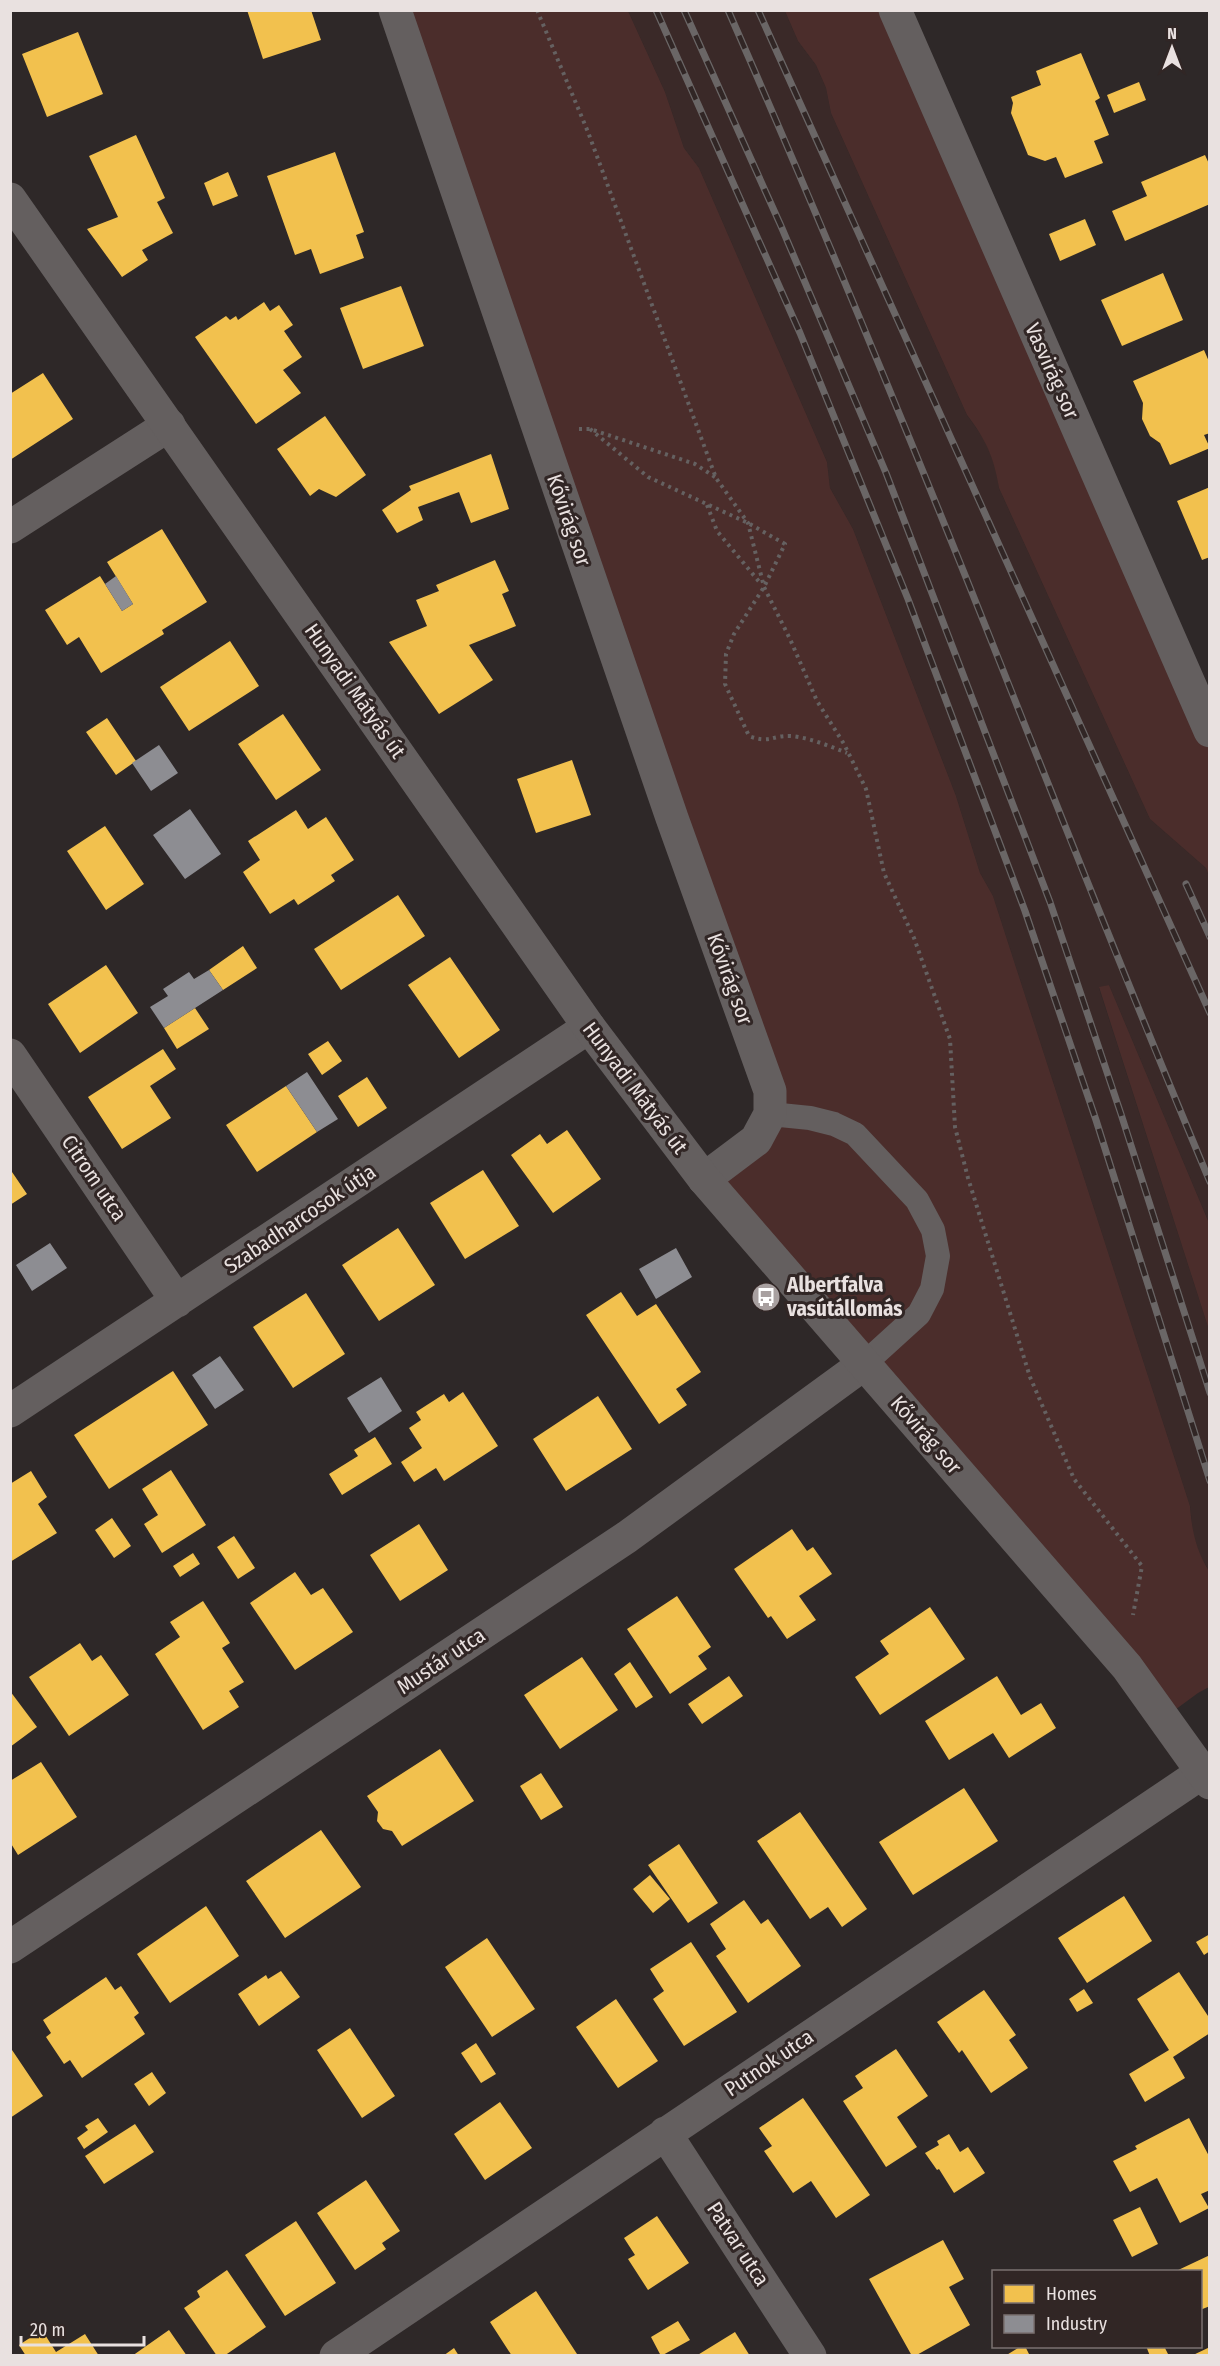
<svg xmlns="http://www.w3.org/2000/svg" width="1220" height="2366" font-family="'Fira Sans Condensed',sans-serif">
<style>
.built{fill:#3a2928}
.green{fill:#4b2d2b}
.homes{fill:#f2c14e}
.industry{fill:#8d8d92}
.lines{fill:none;stroke-linecap:round;stroke-linejoin:round}
.path{stroke:#656161;stroke-width:4;stroke-dasharray:3 4.5;stroke-linecap:butt}
.service{stroke:#645f5f;stroke-width:24}
.minor{stroke:#645f5f;stroke-width:33}
.tertiary{stroke:#645f5f;stroke-width:33}
.rail-casing{stroke:#6a6666;stroke-width:7}
.rail{stroke:#312625;stroke-width:4.5;stroke-dasharray:14;stroke-linecap:butt}
.labels{text-anchor:middle;stroke-width:6;stroke-linejoin:round;paint-order:stroke}
.street-label{font-size:21px;fill:#e9e1e0;stroke:#312625}
.poi-label{font-size:21px;font-weight:bold;fill:#e9e1e0;stroke:#312625;text-anchor:start}
</style>
<rect width="100%" height="100%" fill="#2e2828"/>
<path class="built" d="M628 11H785L798 41 816 65 826 88 831 113 967 415 984 439 995 463 999 488 1150 819 1206 868 1209 876V1223L1109 985 1099 988 1209 1330V1571L1200 1556 1193 1533 1190 1506 993 896 980 873 956 796 853 529 830 488 827 462 699 168 684 148 665 92Z"/>
<path class="green" d="M395 11H628L665 92 684 148 699 168 827 462 830 488 853 529 956 796 980 873 993 896 1190 1506C1192 1531 1196 1550 1209 1571V1687L1198 1693 1164 1718 704 1179 770 1114Z
M785 11H895L1209 731V876L1206 868 1150 819 999 488C994 457 986 440 967 415L831 113 826 88 816 65 798 41Z
M1109 985 1209 1223V1330L1099 987Z"/>
<path class="homes" d="M247 10H311L321 40 263 59Z
M78 32 103 94 47 117 22 54Z
M1081 53 1100 98 1095 101 1109 135 1094 141 1103 163 1065 178 1056 157 1045 161 1028 155 1011 113 1013 103 1011 97 1041 85 1036 71Z
M1139 82 1146 100 1114 113 1107 95Z
M136 135 165 198 157 202 173 233 142 250 148 260 122 277 87 229 118 217 89 156Z
M335 152 364 232 356 235 364 258 320 274 311 249 295 255 267 176Z
M1205 155 1210 166V204L1125 241 1112 211 1147 196 1141 182Z
M228 172 238 196 213 206 204 183Z
M1085 219 1096 245 1060 261 1049 234Z
M1163 273 1183 320 1122 346 1101 300Z
M401 286 424 346 363 369 340 308Z
M264 302 270 311 279 305 293 325 284 331 302 357 283 370 301 393 256 424 195 337 226 316 230 320 236 316 238 320Z
M1204 350 1210 364V433L1204 435 1210 448 1170 465 1160 443 1150 436 1142 419 1143 403 1133 381Z
M43 373 73 419 10 460V394Z
M325 416 366 475 336 497 319 489 310 496 277 449Z
M491 454 509 509 471 523 459 492 418 507 423 520 397 533 382 510 411 490 409 486Z
M1210 487V557L1202 560 1177 501Z
M162 529 207 602 162 630 164 634 101 673 79 637 67 645 45 610 100 576 122 611 133 604 107 562Z
M495 560 509 591 502 594 516 626 469 645 493 680 439 714 389 642 427 626 416 600 439 591 436 585Z
M230 641 259 686 189 731 160 687Z
M283 714 321 770 276 800 238 744Z
M107 718 136 761 116 775 86 732Z
M572 760 591 815 536 833 517 779Z
M296 810 308 829 326 817 354 860 331 875 335 881 298 905 294 899 270 914 243 872 260 860 248 841Z
M105 826 144 884 106 910 67 851Z
M398 895 425 936 341 990 314 949Z
M243 946 257 968 223 990 209 970Z
M450 957 500 1030 459 1058 408 985Z
M106 965 138 1013 80 1053 48 1004Z
M195 1008 209 1029 177 1049 164 1028Z
M328 1041 342 1061 322 1075 308 1054Z
M163 1049 176 1069 150 1086 171 1118 122 1149 88 1097Z
M367 1077 387 1108 358 1127 338 1096Z
M286 1086 317 1132 257 1172 226 1125Z
M567 1130 601 1179 553 1213 511 1155 540 1134 547 1144Z
M483 1170 519 1226 465 1259 430 1203Z
M12 1172 27 1194 10 1205V1173Z
M398 1228 435 1285 379 1321 342 1265Z
M621 1292 637 1316 656 1304 701 1372 676 1389 687 1405 659 1424 586 1315Z
M306 1293 345 1354 293 1388 253 1327Z
M173 1371 208 1425 109 1489 74 1435Z
M463 1392 498 1446 444 1481 436 1468 414 1482 401 1462 422 1448 409 1428 421 1420 416 1412 444 1394 449 1402Z
M598 1396 632 1449 566 1491 533 1439Z
M375 1437 392 1464 342 1495 329 1474 358 1456 354 1450Z
M171 1470 206 1525 162 1553 144 1524 158 1515 142 1489Z
M31 1471 47 1497 38 1504 57 1533 10 1562V1484Z
M112 1518 131 1546 114 1558 95 1530Z
M419 1524 448 1570 400 1601 370 1555Z
M792 1529 807 1551 813 1547 832 1574 799 1596 816 1620 787 1639 771 1616 768 1618 734 1569Z
M234 1536 255 1568 238 1579 217 1547Z
M193 1553 200 1564 180 1577 173 1566Z
M295 1572 311 1595 323 1588 353 1632 295 1670 250 1603Z
M677 1596 711 1647 698 1656 707 1669 670 1694 627 1629Z
M203 1601 230 1643 222 1648 244 1682 229 1691 239 1707 203 1730 155 1654 180 1637 170 1622Z
M930 1607 965 1659 880 1715 855 1677 889 1654 880 1641Z
M80 1643 92 1661 101 1655 129 1695 69 1736 29 1677Z
M582 1657 618 1710 560 1749 524 1695Z
M630 1662 653 1697 636 1708 614 1674Z
M729 1676 743 1696 702 1724 688 1704Z
M997 1676 1021 1715 1041 1703 1056 1728 1009 1758 993 1733 949 1760 925 1721Z
M10 1691 37 1727 10 1747Z
M440 1749 474 1801 402 1846 392 1831 383 1829 377 1821 378 1812 367 1796Z
M41 1762 77 1817 18 1855 10 1842V1781Z
M541 1773 563 1807 541 1820 520 1786Z
M964 1788 998 1841 913 1895 879 1842Z
M800 1812 867 1909 842 1927 828 1907 810 1919 757 1841Z
M321 1830 361 1887 285 1938 246 1881Z
M679 1844 718 1903 688 1923 648 1865Z
M650 1875 670 1899 653 1913 633 1889Z
M1124 1896 1152 1941 1087 1983 1058 1938Z
M744 1900 761 1924 768 1919 801 1966 748 2003 716 1956 726 1949 710 1924Z
M206 1906 239 1956 170 2003 137 1954Z
M1210 1934V1951L1204 1955 1196 1942Z
M487 1938 535 2009 492 2037 445 1967Z
M691 1942 737 2012 684 2046 653 1999 664 1991 650 1969Z
M281 1971 300 1997 259 2026 238 1994 266 1975 268 1979Z
M1179 1972 1210 2019V2033L1173 2057 1185 2078 1145 2102 1129 2074 1169 2050 1137 1999Z
M106 1977 115 1990 121 1986 139 2013 134 2017 145 2034 82 2078 70 2060 64 2064 46 2037 51 2033 43 2020Z
M1084 1989 1093 2003 1077 2012 1069 1999Z
M984 1990 1016 2035 1009 2040 1028 2068 991 2093 962 2050 959 2053 937 2022Z
M616 1999 658 2061 618 2088 576 2027Z
M350 2028 395 2096 362 2118 317 2050Z
M476 2043 496 2074 481 2083 461 2053Z
M10 2047 43 2096 10 2118Z
M896 2049 928 2096 897 2117 917 2147 886 2167 843 2101 863 2088 855 2076Z
M152 2072 166 2093 149 2106 134 2084Z
M803 2098 870 2195 836 2218 811 2181 793 2193 764 2151 772 2146 759 2128Z
M500 2102 532 2148 485 2180 454 2134Z
M98 2118 108 2132 84 2149 77 2138 88 2130 85 2126Z
M1189 2118 1210 2158V2190L1201 2194 1209 2208 1180 2223 1157 2178 1130 2192 1113 2161 1137 2149 1135 2146Z
M135 2124 154 2152 104 2184 85 2156Z
M949 2134 960 2152 968 2147 985 2173 954 2193 939 2169 937 2170 925 2153 939 2145 937 2141Z
M366 2180 400 2231 382 2243 386 2249 355 2270 317 2213Z
M1140 2207 1158 2244 1132 2257 1113 2220Z
M657 2216 689 2263 648 2290 628 2259 635 2255 624 2238Z
M296 2221 336 2283 285 2316 245 2255Z
M943 2240 964 2279 949 2287 970 2325 915 2356H912L869 2279Z
M1210 2255V2306L1200 2310V2272H1174Z
M227 2270 266 2327 224 2356H217L184 2308 200 2297 197 2291Z
M536 2291 577 2354 575 2356H512L490 2322Z
M678 2321 690 2340 661 2356 651 2337Z
M42 2330 56 2352 85 2334 99 2356H26L19 2345Z
M169 2330 187 2356H132Z
M735 2332 750 2356H696Z
M1021 2346H1025L1030 2356H1005Z
M1146 2346H1164L1169 2356H1150Z
M1210 2347V2356H1191Z
M454 2348 459 2356H443Z"/>
<path class="industry" d="M116 576 133 604 122 611 105 584Z
M159 745 178 773 151 791 132 763Z
M190 809 221 854 185 879 153 835Z
M209 970 223 990 164 1028 150 1007 168 996 163 989 189 972 194 979Z
M307 1072 338 1119 317 1132 286 1086Z
M50 1243 67 1268 32 1291 16 1265Z
M676 1248 692 1277 656 1299 639 1269Z
M220 1356 244 1390 215 1409 192 1375Z
M381 1377 402 1411 369 1433 347 1398Z"/>
<g class="lines">
<path class="path" d="M537 10 588 132 716 478 748 523 764 587 790 639 817 701 844 744 866 789 884 873 914 938 950 1039 955 1127 968 1178 1030 1377 1074 1479 1142 1566 1133 1615
M579 429H590L695 464 715 477
M590 429 648 477 748 523 785 544 764 587 734 634 726 654 725 684 749 736C770 744 772 735 791 736 811 738 829 746 847 753
M707 505 717 531 761 584"/>
<path class="service" d="M770 1114 810 1118 834 1124 855 1134 917 1200 933 1230 938 1256 932 1289 919 1314 864 1364"/>
<path class="minor" d="M395 10 672 818 770 1091V1114L756 1140 704 1179
M895 10 1210 731
M10 527 169 425
M10 1055 177 1301
M10 1411 589 1027
M10 1947 627 1537 864 1364
M665 2133 810 2356
M336 2356 1203 1772"/>
<path class="tertiary" d="M10 199 589 1027 704 1179 1127 1667 1210 1783"/>
<g class="rail-casing">
<path id="rail" d="M656 10 800 333 908 599 1025 911 1096 1120 1210 1481
M684 10 781 226 886 473 1050 902 1121 1114 1210 1393
M728 10C811 199 890 389 967 580 1047 780 1126 982 1210 1182
M758 10 1210 1013
M1186 884 1210 937"/>
</g>
<use href="#rail" class="rail"/>
</g>
<defs>
<g id="bus-disc" transform="scale(1.5)"><circle r="9.5" fill="#a8a0a0" stroke="#312625"/><path d="M-5-6H5V4H4V6H2V4H-2V6H-4V4H-5ZM-3.5-4V0h7V-4ZM-3.5 1.2v1.5H-2V1.2ZM2 1.2v1.5H3.5V1.2Z" fill="#fff"/></g>
</defs>
<g fill-rule="evenodd">
<use href="#bus-disc" x="766" y="1297"/>
</g>
<g class="labels">
<g class="street-label">
<text transform="translate(1052 371) rotate(66)" y="7">Vasvirág sor</text>
<text transform="translate(569 520) rotate(71)" y="7">Kővirág sor</text>
<text transform="translate(355 691) rotate(55)" y="7">Hunyadi Mátyás út</text>
<text transform="translate(730 979) rotate(70)" y="7">Kővirág sor</text>
<text transform="translate(635 1088) rotate(53)" y="7">Hunyadi Mátyás út</text>
<text transform="translate(94 1178) rotate(56)" y="7">Citrom utca</text>
<text transform="translate(300 1219) rotate(-34)" y="7">Szabadharcosok útja</text>
<text transform="translate(926 1435) rotate(49)" y="7">Kővirág sor</text>
<text transform="translate(441 1661) rotate(-34)" y="7">Mustár utca</text>
<text transform="translate(769 2063) rotate(-34)" y="7">Putnok utca</text>
<text transform="translate(738 2244) rotate(57)" y="7">Patvar utca</text>
</g>
<g class="poi-label">
<text x="787" y="1292">Albertfalva<tspan x="787" dy="24">vasútállomás</tspan></text>
</g>
</g>
<rect width="1220" height="2366" fill="none" stroke="#e9e1e0" stroke-width="24"/>
<rect x="992" y="2270" width="210" height="78" fill="#312625" stroke="#7b7170" stroke-width="1.5"/>
<rect x="1004" y="2285" width="30" height="18" fill="#f2c14e" stroke="#7b7170" stroke-width="1.5"/>
<text x="1046" y="2300" font-size="18" fill="#e9e1e0">Homes</text>
<rect x="1004" y="2315" width="30" height="18" fill="#8d8d92" stroke="#7b7170" stroke-width="1.5"/>
<text x="1046" y="2330" font-size="18" fill="#e9e1e0">Industry</text>
<g transform="translate(1172 48)" stroke="#312625" stroke-width="4.5" paint-order="stroke">
<path d="M0-4.5L10 22L0 15L-10 22Z" fill="#e9e1e0"/>
<text y="-9" font-size="16" font-weight="bold" text-anchor="middle" fill="#e9e1e0">N</text>
</g>
<path d="M21 2336v9h123v-9" fill="none" stroke="#e9e1e0" stroke-width="3"/>
<text x="30" y="2336" font-size="18" fill="#e9e1e0" stroke="#312625" stroke-width="4.5" paint-order="stroke">20 m</text>
</svg>
